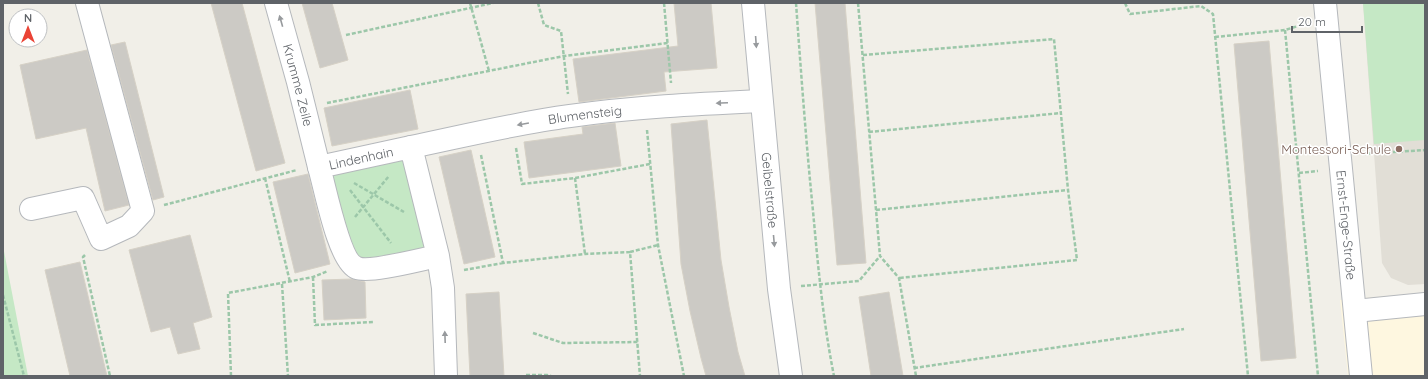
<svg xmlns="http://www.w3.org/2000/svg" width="1428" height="379" font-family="Quicksand,sans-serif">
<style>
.commercial{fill:#fef7e0}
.education{fill:#e1ded6}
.green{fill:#c5e8c5}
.building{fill:#cccac5;stroke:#d6d1c6}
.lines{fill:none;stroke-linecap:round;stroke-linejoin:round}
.minor-casing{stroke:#b5b8bc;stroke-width:24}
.path{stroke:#9cc7a9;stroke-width:2.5;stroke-dasharray:4 2;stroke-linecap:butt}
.minor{stroke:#fff;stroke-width:22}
.oneway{fill:#979a9d}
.education-dot{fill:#8d6e63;stroke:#fff;stroke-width:1.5}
.labels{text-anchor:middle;stroke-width:3;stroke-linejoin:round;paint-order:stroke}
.street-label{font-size:13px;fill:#5f6368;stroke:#fff}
.education-label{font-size:13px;fill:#785e54;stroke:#fff;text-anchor:end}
</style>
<rect width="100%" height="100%" fill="#f1efe8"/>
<path class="commercial" d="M1425 293V376H1348L1340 300Z"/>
<path class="education" d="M1363 3H1425V284L1408 285 1391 278 1382 263Z"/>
<path class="green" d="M1363 3H1425V140L1374 144Z
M402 155 429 250 358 265 328 173Z
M3 246 28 376H3Z"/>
<path class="building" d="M211 3H242L285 163 256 171Z
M302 3H332L348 60 320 68Z
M674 3H711L717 68 664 72 666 91 579 102 573 59 678 46Z
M815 3H845L866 263 837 265Z
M1269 41 1296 358 1261 361 1234 44Z
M125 42 164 197 153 200 111 45Z
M87 50 129 205 105 211 86 128 36 139 20 65Z
M410 90 418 129 332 146 324 108Z
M707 120 721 260 729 307 738 352 745 376H706L701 358 690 311 681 264 671 124Z
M615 123 621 166 529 178 524 142 583 134 582 127Z
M471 150 495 257 464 264 439 157Z
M308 174 330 264 295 273 273 182Z
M190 235 212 317 193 323 200 349 178 354 170 327 151 332 129 250Z
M80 262 93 317 107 376H70L45 270Z
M352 279 365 282 366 318 324 320 322 280Z
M499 292 504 376H470L466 294Z
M889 292 903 376H871L859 297Z"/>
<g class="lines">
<g class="minor-casing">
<g id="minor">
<path id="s1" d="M276 3 298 82 319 167"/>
<path id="s2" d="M753 3 779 289 791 376"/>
<path id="s3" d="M1325 3 1361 376"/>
<path id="s4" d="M411 147C464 136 517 123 570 116 633 107 697 104 761 101"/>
<path d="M31 209 83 198 101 239 129 226 143 211 87 3"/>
<path id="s5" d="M438 256C422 259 370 273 357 268 339 262 325 187 319 167L411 147 438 256 443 288 446 376"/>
<path d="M1355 311 1425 304"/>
</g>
</g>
<path class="path" d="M470 3 489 71
M538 3 544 25 561 31 568 94
M664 3 671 83
M796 3C801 72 806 142 813 211 818 266 823 321 834 376
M858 3 880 256 899 278 916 376
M1125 3 1130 14 1201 6 1213 14 1248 376
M1285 30 1318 376
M346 35 493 3
M1215 37 1285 30 1305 24
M863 55 1054 39 1068 190 1077 260 899 278
M327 103 564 56 668 43
M647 130 658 245 684 376
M869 132 1061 113
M516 148 522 184 575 178 650 164
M1363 154 1425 150
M481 155 503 263 585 254 630 252 640 376
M1299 173 1318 171
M265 178 290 282
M575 178 585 254
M354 183 404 212
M350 190 391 243
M164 205 297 170
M876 210 1068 190
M355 217 389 176
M630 252 658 245
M85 255 83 257 110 376
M464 270 503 263
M313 277 315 325 373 322
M282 284 288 376
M801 286 859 281 880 256
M3 295 24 376
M533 333 563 343 638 342
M914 368 1184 329
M526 375H547L551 376
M231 376 228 293 313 277 328 271"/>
<use href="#minor" class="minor"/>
</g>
<defs><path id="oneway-solid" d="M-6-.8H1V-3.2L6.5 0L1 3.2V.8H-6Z"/></defs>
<g class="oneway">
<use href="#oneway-solid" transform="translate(281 21) rotate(-106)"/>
<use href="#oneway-solid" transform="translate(756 42) rotate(86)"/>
<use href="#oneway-solid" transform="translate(722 103) rotate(177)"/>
<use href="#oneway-solid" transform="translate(523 124) rotate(170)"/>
<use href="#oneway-solid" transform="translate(774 241) rotate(85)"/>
<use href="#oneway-solid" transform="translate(445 337) rotate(-92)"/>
</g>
<circle class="education-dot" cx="1399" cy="149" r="4"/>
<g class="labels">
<g class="street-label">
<text dy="5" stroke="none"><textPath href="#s1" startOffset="85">Krumme Zeile</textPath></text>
<text dy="5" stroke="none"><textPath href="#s4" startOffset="177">Blumensteig</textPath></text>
<text dy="5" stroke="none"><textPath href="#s5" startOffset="235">Lindenhain</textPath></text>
<text dy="5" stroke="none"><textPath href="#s2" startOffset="188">Geibelstraße</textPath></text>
<text dy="5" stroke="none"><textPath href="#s3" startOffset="223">Ernst-Enge-Straße</textPath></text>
</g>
<g class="education-label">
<text x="1391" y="154">Montessori-Schule</text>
</g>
</g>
<rect width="1428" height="379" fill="none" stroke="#5f6368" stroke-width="8"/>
<g transform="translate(28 28)"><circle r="19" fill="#ffffff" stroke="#bfc1c3"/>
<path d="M0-3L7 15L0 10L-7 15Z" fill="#ea4335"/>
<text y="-6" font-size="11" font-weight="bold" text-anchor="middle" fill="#5f6368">N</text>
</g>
<path d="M1292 26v6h70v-6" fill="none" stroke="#5f6368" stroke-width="2"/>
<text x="1298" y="26" font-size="12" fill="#5f6368" stroke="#ffffff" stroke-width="3" paint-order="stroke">20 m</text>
</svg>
